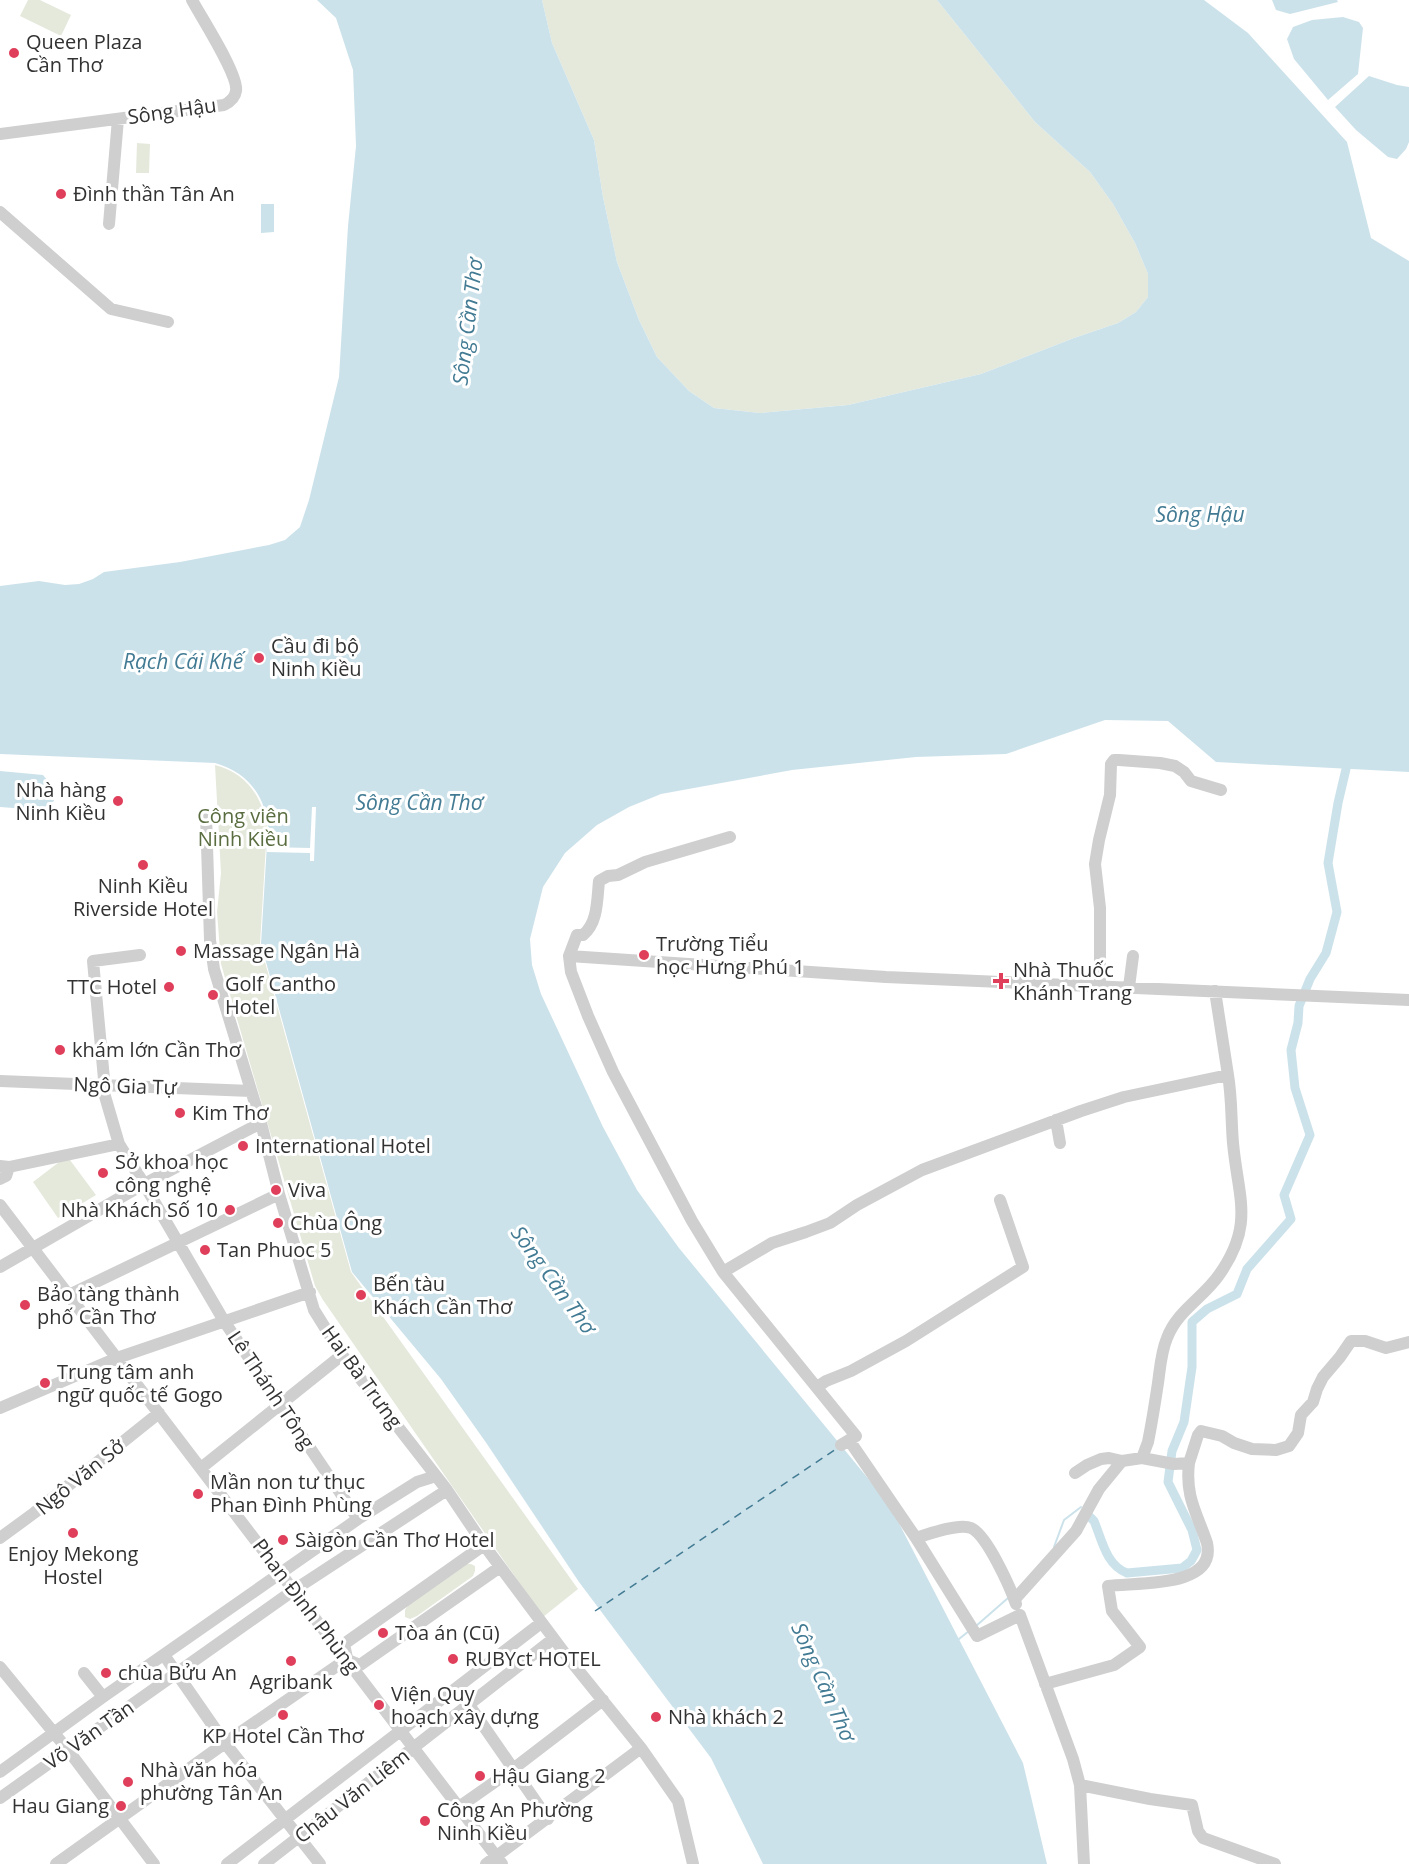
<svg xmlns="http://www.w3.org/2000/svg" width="1409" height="1864" font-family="'Open Sans',sans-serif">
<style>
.green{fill:#e4e9dc}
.water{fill:#cce2ea}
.pier{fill:#fff}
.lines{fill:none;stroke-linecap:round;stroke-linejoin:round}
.stream{stroke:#cce2ea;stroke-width:2}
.canal{stroke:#cce2ea;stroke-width:9}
.ferry{stroke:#427b93;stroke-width:1.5;stroke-dasharray:8 6;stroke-linecap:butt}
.minor{stroke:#cfcfcf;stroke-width:12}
.poi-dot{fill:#df3f5a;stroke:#fff;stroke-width:2}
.labels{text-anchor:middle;stroke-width:6;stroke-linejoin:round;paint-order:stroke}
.poi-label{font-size:20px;fill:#323232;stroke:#fff;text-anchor:start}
.street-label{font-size:20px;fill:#323232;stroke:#fff}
.park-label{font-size:20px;fill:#5a6d40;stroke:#fff}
.water-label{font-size:21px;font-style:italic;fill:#427b93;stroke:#fff}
</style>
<rect width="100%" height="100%" fill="#fff"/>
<path class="green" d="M28 0H40L71 15 61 36 20 16Z
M542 0H937L1035 122 1090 172 1113 204 1135 243 1148 274V297L1136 312 1118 323 1074 338 981 374 848 405 760 413 714 408 689 391 657 357 639 320 617 262 603 197 594 140 552 43Z
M137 143 150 144 149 173H136Z
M215 765C245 772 263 797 267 827L260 944 351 1272 578 1589 543 1617 323 1300 315 1286 221 964 217 912 221 873Z
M67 1156 96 1195 58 1218 33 1182Z
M466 1564H471L475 1566V1571L473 1576 417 1616 410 1619 405 1617V1610L409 1604Z"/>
<path class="water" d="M317 0H542L552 43 594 140 603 197 617 262 639 320 657 357 689 391 714 408 760 413 848 405 981 374 1074 338 1118 323 1136 312 1148 297V274L1135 243 1113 204 1090 172 1035 122 937 0H1204L1248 33 1347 142 1371 238 1409 261V772L1216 762 1168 721 1105 720 1006 754 916 757 792 770 661 794 629 807 597 825 565 853 543 887 530 939 532 965 541 994 603 1127 637 1190 679 1248 889 1504 1023 1763 1047 1864H763L711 1758 579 1582 487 1444 441 1379 352 1272 261 944 268 827C265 795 247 772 215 763L0 754V586L39 581 65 585 79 584 93 579 104 572 180 562 269 545 285 540 300 527 309 500 339 377 348 226 356 146 353 70 336 18Z
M1272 0H1337L1338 2 1290 14 1276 10Z
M1343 17 1359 22 1363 28 1358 74 1328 100 1294 59 1287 39 1293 27 1312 20Z
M1369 76 1397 85 1409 87V142L1406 149 1397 159 1388 157 1356 130 1335 107Z
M261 204H274V232L261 233Z
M0 771 43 775 53 787 54 801 40 810 0 807Z"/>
<path class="pier" d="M312 807H316L314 861H310V853L267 852V847L310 848Z"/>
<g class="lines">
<path class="stream" d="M1054 1547 1064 1520 1081 1507
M976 1626 1008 1598
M959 1639 969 1631"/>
<path class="canal" d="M1090 1517 1094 1521C1102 1540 1106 1565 1127 1573L1182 1568 1191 1561 1197 1550 1192 1530 1168 1482 1172 1451 1184 1422 1192 1367V1322L1207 1309 1237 1294 1247 1269 1291 1219 1284 1195 1310 1135 1295 1088 1291 1050 1298 1023 1299 1006 1310 979 1326 953 1337 912 1328 863 1338 803 1346 769"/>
<path class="ferry" d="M595 1611 836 1449"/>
<path class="minor" d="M0 134 224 105C230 102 235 98 236 91 239 75 201 17 192 0
M0 212 111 309 168 322
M109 224 118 119
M206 814 210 940 214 969 261 1123 279 1194 314 1310 342 1355 447 1490 484 1545 566 1655 641 1748 678 1801 693 1864
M140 955 93 961 104 1079 102 1086 119 1144 144 1184 224 1321 358 1519
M569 956 577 935H583C598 923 597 900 599 881L608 876 618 875 645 862 730 837
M1100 986V908L1095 864 1099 840 1110 795 1111 764 1114 760H1119L1160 763 1175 766 1184 772 1191 781 1221 790
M1129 987 1133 956
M1215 991 1228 1075
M0 1081 251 1091
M1056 1120 1060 1143
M0 1166 9 1167 119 1144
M0 1179 6 1176 9 1167
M0 1205 502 1864
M0 1267 144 1184 261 1123
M723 1272 772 1243 806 1232 830 1223 857 1205 922 1170 1081 1111 1124 1097 1228 1075C1232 1098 1231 1120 1233 1143 1238 1198 1255 1224 1219 1275 1203 1298 1177 1311 1167 1338 1161 1352 1160 1369 1158 1383 1155 1403 1152 1422 1148 1442L1142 1458 1122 1461 1109 1458 1101 1459 1087 1465 1075 1473
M69 1295 279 1194
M817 1387 826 1381 851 1371 906 1341 1023 1267 1000 1200
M0 1408 117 1358 310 1292
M849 1440 916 1538 977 1636 1020 1615 1073 1759 1080 1785 1084 1864
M841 1445 856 1436 723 1272 692 1221 613 1072 588 1016 571 972 569 956 886 977 1409 1000
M1189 1463 1198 1435 1201 1431 1222 1436 1234 1443 1252 1449 1276 1450 1289 1446 1298 1433 1301 1415 1313 1402 1317 1389 1323 1377 1340 1357 1351 1341H1365L1386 1348 1409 1342
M201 1468 342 1355
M0 1538 34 1513 159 1413
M916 1538C928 1534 959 1523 971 1528 987 1535 1010 1587 1016 1604
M1015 1599 1076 1531 1099 1489 1122 1461
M164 1655 225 1743 320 1864
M347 1658 344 1644 484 1545
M348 1660 360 1665 500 1567
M0 1667 68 1750 154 1864
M84 1673 103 1697
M1045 1684 1114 1665 1140 1647 1112 1611 1108 1586C1135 1582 1217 1589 1207 1543 1197 1513 1185 1497 1189 1463L1174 1464 1142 1458
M469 1705 548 1819
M0 1772 103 1697 358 1519 417 1482 436 1476
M1080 1785 1150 1799 1192 1805 1198 1831 1203 1838 1275 1864
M0 1798 294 1590 447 1490
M459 1807 513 1769 603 1700
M56 1864 225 1743 347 1659
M227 1864 541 1623
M264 1864 553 1639
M486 1864 641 1748"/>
</g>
<g class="poi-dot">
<circle cx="14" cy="53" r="6"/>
<circle cx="61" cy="194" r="6"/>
<circle cx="259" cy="658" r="6"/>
<circle cx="118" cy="801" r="6"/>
<circle cx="143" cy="865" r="6"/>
<circle cx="181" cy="951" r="6"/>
<circle cx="644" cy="955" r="6"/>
<path d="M998 972h6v6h6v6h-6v6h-6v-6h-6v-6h6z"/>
<circle cx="169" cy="987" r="6"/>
<circle cx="213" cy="995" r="6"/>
<circle cx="60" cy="1050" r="6"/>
<circle cx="180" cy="1113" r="6"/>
<circle cx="243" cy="1146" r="6"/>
<circle cx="103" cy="1173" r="6"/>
<circle cx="276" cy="1190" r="6"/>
<circle cx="230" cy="1210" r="6"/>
<circle cx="278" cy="1223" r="6"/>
<circle cx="205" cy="1250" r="6"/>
<circle cx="361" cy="1295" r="6"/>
<circle cx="25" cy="1305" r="6"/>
<circle cx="45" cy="1383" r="6"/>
<circle cx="198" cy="1494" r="6"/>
<circle cx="73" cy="1533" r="6"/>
<circle cx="283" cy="1540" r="6"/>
<circle cx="383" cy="1633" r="6"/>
<circle cx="453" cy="1659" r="6"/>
<circle cx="291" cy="1661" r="6"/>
<circle cx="106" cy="1673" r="6"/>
<circle cx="379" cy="1705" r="6"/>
<circle cx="283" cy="1715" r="6"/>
<circle cx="656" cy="1717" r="6"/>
<circle cx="480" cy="1776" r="6"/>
<circle cx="128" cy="1782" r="6"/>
<circle cx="121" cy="1806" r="6"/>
<circle cx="425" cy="1821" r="6"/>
</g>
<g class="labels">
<g class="poi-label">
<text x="26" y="49">Queen Plaza<tspan x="26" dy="23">Cần Thơ</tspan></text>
<text x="73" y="201">Đình thần Tân An</text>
<text x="271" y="653">Cầu đi bộ<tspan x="271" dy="23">Ninh Kiều</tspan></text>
<text x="106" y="797" text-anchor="end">Nhà hàng<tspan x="106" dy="23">Ninh Kiều</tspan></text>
<text x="143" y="893" text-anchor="middle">Ninh Kiều<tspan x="143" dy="23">Riverside Hotel</tspan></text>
<text x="656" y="951">Trường Tiểu<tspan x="656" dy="23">học Hưng Phú 1</tspan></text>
<text x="193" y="958">Massage Ngân Hà</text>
<text x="1013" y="977">Nhà Thuốc<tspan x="1013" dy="23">Khánh Trang</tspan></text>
<text x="225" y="991">Golf Cantho<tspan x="225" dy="23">Hotel</tspan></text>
<text x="157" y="994" text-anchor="end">TTC Hotel</text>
<text x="72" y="1057">khám lớn Cần Thơ</text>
<text x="192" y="1120">Kim Thơ</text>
<text x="255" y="1153">International Hotel</text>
<text x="115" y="1169">Sở khoa học<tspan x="115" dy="23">công nghệ</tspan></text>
<text x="288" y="1197">Viva</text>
<text x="218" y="1217" text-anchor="end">Nhà Khách Số 10</text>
<text x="290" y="1230">Chùa Ông</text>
<text x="217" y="1257">Tan Phuoc 5</text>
<text x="373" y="1291">Bến tàu<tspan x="373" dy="23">Khách Cần Thơ</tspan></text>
<text x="37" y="1301">Bảo tàng thành<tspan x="37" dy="23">phố Cần Thơ</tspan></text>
<text x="57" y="1379">Trung tâm anh<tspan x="57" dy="23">ngữ quốc tế Gogo</tspan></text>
<text x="210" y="1489">Mần non tư thục<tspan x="210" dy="23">Phan Đình Phùng</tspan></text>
<text x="295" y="1547">Sàigòn Cần Thơ Hotel</text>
<text x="73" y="1561" text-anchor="middle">Enjoy Mekong<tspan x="73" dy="23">Hostel</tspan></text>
<text x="395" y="1640">Tòa án (Cũ)</text>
<text x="465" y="1666">RUBYct HOTEL</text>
<text x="118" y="1680">chùa Bửu An</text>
<text x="291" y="1689" text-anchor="middle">Agribank</text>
<text x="391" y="1701">Viện Quy<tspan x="391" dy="23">hoạch xây dựng</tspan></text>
<text x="668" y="1724">Nhà khách 2</text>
<text x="283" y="1743" text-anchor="middle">KP Hotel Cần Thơ</text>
<text x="140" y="1777">Nhà văn hóa<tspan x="140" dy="23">phường Tân An</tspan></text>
<text x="492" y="1783">Hậu Giang 2</text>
<text x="109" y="1813" text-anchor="end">Hau Giang</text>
<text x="437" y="1817">Công An Phường<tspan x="437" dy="23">Ninh Kiều</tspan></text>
</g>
<g class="street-label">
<text transform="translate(172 111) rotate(-8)" y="7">Sông Hậu</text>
<text transform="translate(125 1086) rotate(2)" y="7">Ngô Gia Tự</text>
<text transform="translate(362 1377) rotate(54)" y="7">Hai Bà Trưng</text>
<text transform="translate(271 1390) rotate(56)" y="7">Lê Thánh Tông</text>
<text transform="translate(80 1477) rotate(-39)" y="7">Ngô Văn Sở</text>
<text transform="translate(306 1606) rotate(53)" y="7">Phan Đình Phùng</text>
<text transform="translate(89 1735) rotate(-35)" y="7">Võ Văn Tần</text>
<text transform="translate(352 1796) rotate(-38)" y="7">Châu Văn Liêm</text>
</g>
<g class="park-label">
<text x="243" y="823">Công viên<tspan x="243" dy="23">Ninh Kiều</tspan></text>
</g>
<g class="water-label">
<text transform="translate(468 322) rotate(-83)" y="7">Sông Cần Thơ</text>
<text x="1200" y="522">Sông Hậu</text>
<text x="183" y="669">Rạch Cái Khế</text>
<text x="419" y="810">Sông Cần Thơ</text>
<text transform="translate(553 1280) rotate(54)" y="7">Sông Cần Thơ</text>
<text transform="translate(823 1682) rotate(66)" y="7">Sông Cần Thơ</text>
</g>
</g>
</svg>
